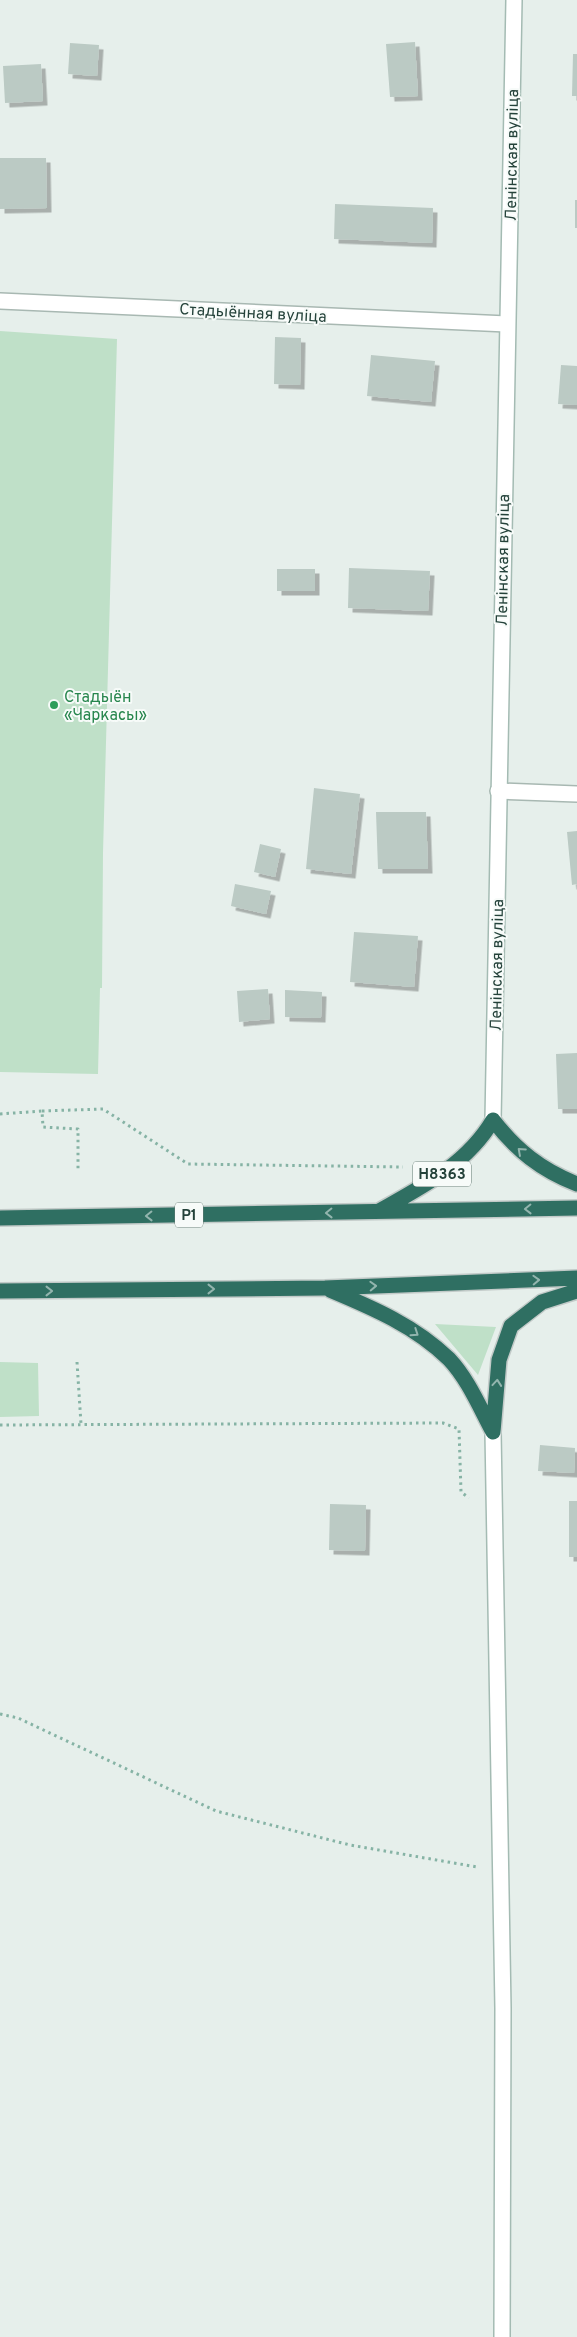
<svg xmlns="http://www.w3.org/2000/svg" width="577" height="2337" font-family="Overpass,sans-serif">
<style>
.green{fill:#bfe0c8}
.building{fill:#bbcac4;filter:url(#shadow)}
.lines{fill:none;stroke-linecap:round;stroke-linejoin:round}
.lane-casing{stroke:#a8b8b2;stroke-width:18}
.street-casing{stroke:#a8b8b2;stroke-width:18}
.secondary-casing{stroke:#a4bbb3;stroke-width:18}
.highway-casing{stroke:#c2cac8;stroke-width:18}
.path{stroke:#86b3a5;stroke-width:3;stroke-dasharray:2.5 4;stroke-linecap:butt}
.lane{stroke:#fff;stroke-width:15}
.street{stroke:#fff;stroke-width:15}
.secondary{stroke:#fff;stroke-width:15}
.highway{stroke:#2f6f62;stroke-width:15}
.oneway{stroke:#93b5ae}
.leisure-dot{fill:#2e9e5b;stroke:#f7fbf9;stroke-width:2}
.labels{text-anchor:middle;stroke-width:4;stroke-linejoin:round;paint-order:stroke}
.shield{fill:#f7fbf9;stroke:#637a73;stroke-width:1}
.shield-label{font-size:15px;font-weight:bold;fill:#24423a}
.street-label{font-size:16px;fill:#24423a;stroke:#f7fbf9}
.leisure-label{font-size:16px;fill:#27864d;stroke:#f7fbf9;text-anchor:start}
</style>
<defs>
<filter id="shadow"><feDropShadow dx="4.5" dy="4.5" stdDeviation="0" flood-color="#0004"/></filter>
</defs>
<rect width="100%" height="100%" fill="#e6efeb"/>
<path class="green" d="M0 331 117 339 103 853 102 988H100L98 1074 0 1072Z
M435 1324 496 1327 478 1375Z
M0 1362 38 1363 39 1416 0 1417Z"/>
<path class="building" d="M415 42 418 96 390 97 386 44Z
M70 43 99 45 97 76 68 74Z
M573 54H577V96H572Z
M41 64 43 101 5 103 3 66Z
M0 158H46L47 208 0 209Z
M575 200H577V228H575Z
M335 204 433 208 432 243 334 239Z
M275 337 301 338 300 385 274 384Z
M371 355 435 361 431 402 367 396Z
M561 365 577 366V405L558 404Z
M349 568 430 571 428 611 348 608Z
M277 569H315V591H277Z
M314 788 360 794 351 874 306 869Z
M376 812H426L428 869H378Z
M577 831V884L572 885 567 832Z
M260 844 281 849 275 877 254 872Z
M235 884 271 891 266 914 231 906Z
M354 932 418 936 414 987 350 982Z
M268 989 270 1019 239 1022 237 991Z
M285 990 322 992 321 1018 285 1017Z
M577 1053V1109H558L556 1054Z
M540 1445 575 1448 574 1473 538 1471Z
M569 1501H577V1557H569Z
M330 1504 366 1505 365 1551 329 1550Z"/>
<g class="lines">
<g class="lane-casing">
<path id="lane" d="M498 791 577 794"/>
</g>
<g class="street-casing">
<path id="street" d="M0 301 507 324"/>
</g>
<g class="secondary-casing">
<path id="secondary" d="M493 1120 514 0
M493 1432 503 2008 502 2337"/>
</g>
<g class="highway-casing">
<path id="highway" d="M379 1211C422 1187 467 1164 493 1120 516 1150 541 1170 577 1184
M0 1218 577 1208
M330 1290C373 1308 415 1326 449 1359 468 1379 480 1408 493 1432
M0 1291 325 1288 577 1278
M493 1432 499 1360 511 1326 542 1302 577 1291"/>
</g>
<path class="path" d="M42 1111 103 1109 188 1164 403 1167
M0 1114 42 1111 43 1127 78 1129V1169
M77 1362 81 1424
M0 1425 443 1423 459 1429 461 1492 469 1498
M0 1714 18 1718 216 1811 350 1845 477 1867"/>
<use href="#lane" class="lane"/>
<use href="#street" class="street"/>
<use href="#secondary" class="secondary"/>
<use href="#highway" class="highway"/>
</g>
<defs><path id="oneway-chevron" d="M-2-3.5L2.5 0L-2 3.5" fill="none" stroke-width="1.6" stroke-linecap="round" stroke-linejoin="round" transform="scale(1.25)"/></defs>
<g class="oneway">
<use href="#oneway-chevron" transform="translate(521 1151) rotate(-138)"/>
<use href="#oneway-chevron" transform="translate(528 1209) rotate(179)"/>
<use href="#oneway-chevron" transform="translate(329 1213) rotate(179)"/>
<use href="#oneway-chevron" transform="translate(149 1216) rotate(179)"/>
<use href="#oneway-chevron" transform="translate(536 1280) rotate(-2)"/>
<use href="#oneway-chevron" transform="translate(373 1286) rotate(-2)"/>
<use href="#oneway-chevron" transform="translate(211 1289)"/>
<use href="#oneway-chevron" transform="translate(49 1291)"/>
<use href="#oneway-chevron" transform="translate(415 1333) rotate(34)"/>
<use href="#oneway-chevron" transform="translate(497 1383) rotate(-85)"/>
</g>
<circle class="leisure-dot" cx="54" cy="705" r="5"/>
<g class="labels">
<g class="shield">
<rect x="413" y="1161.5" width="58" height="25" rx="4"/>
<rect x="175" y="1202.5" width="28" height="25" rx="4"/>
</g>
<g class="shield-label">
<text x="442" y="1179">Н8363</text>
<text x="189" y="1220">Р1</text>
</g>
<g class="street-label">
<text transform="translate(511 155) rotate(-89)" y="6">Ленінская вуліца</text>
<text transform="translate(253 312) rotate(3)" y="6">Стадыённая вуліца</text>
<text transform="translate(502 560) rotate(-89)" y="6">Ленінская вуліца</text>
<text transform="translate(496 965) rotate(-89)" y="6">Ленінская вуліца</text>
</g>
<g class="leisure-label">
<text x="64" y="702">Стадыён<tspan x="64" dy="18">«Чаркасы»</tspan></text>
</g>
</g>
</svg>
